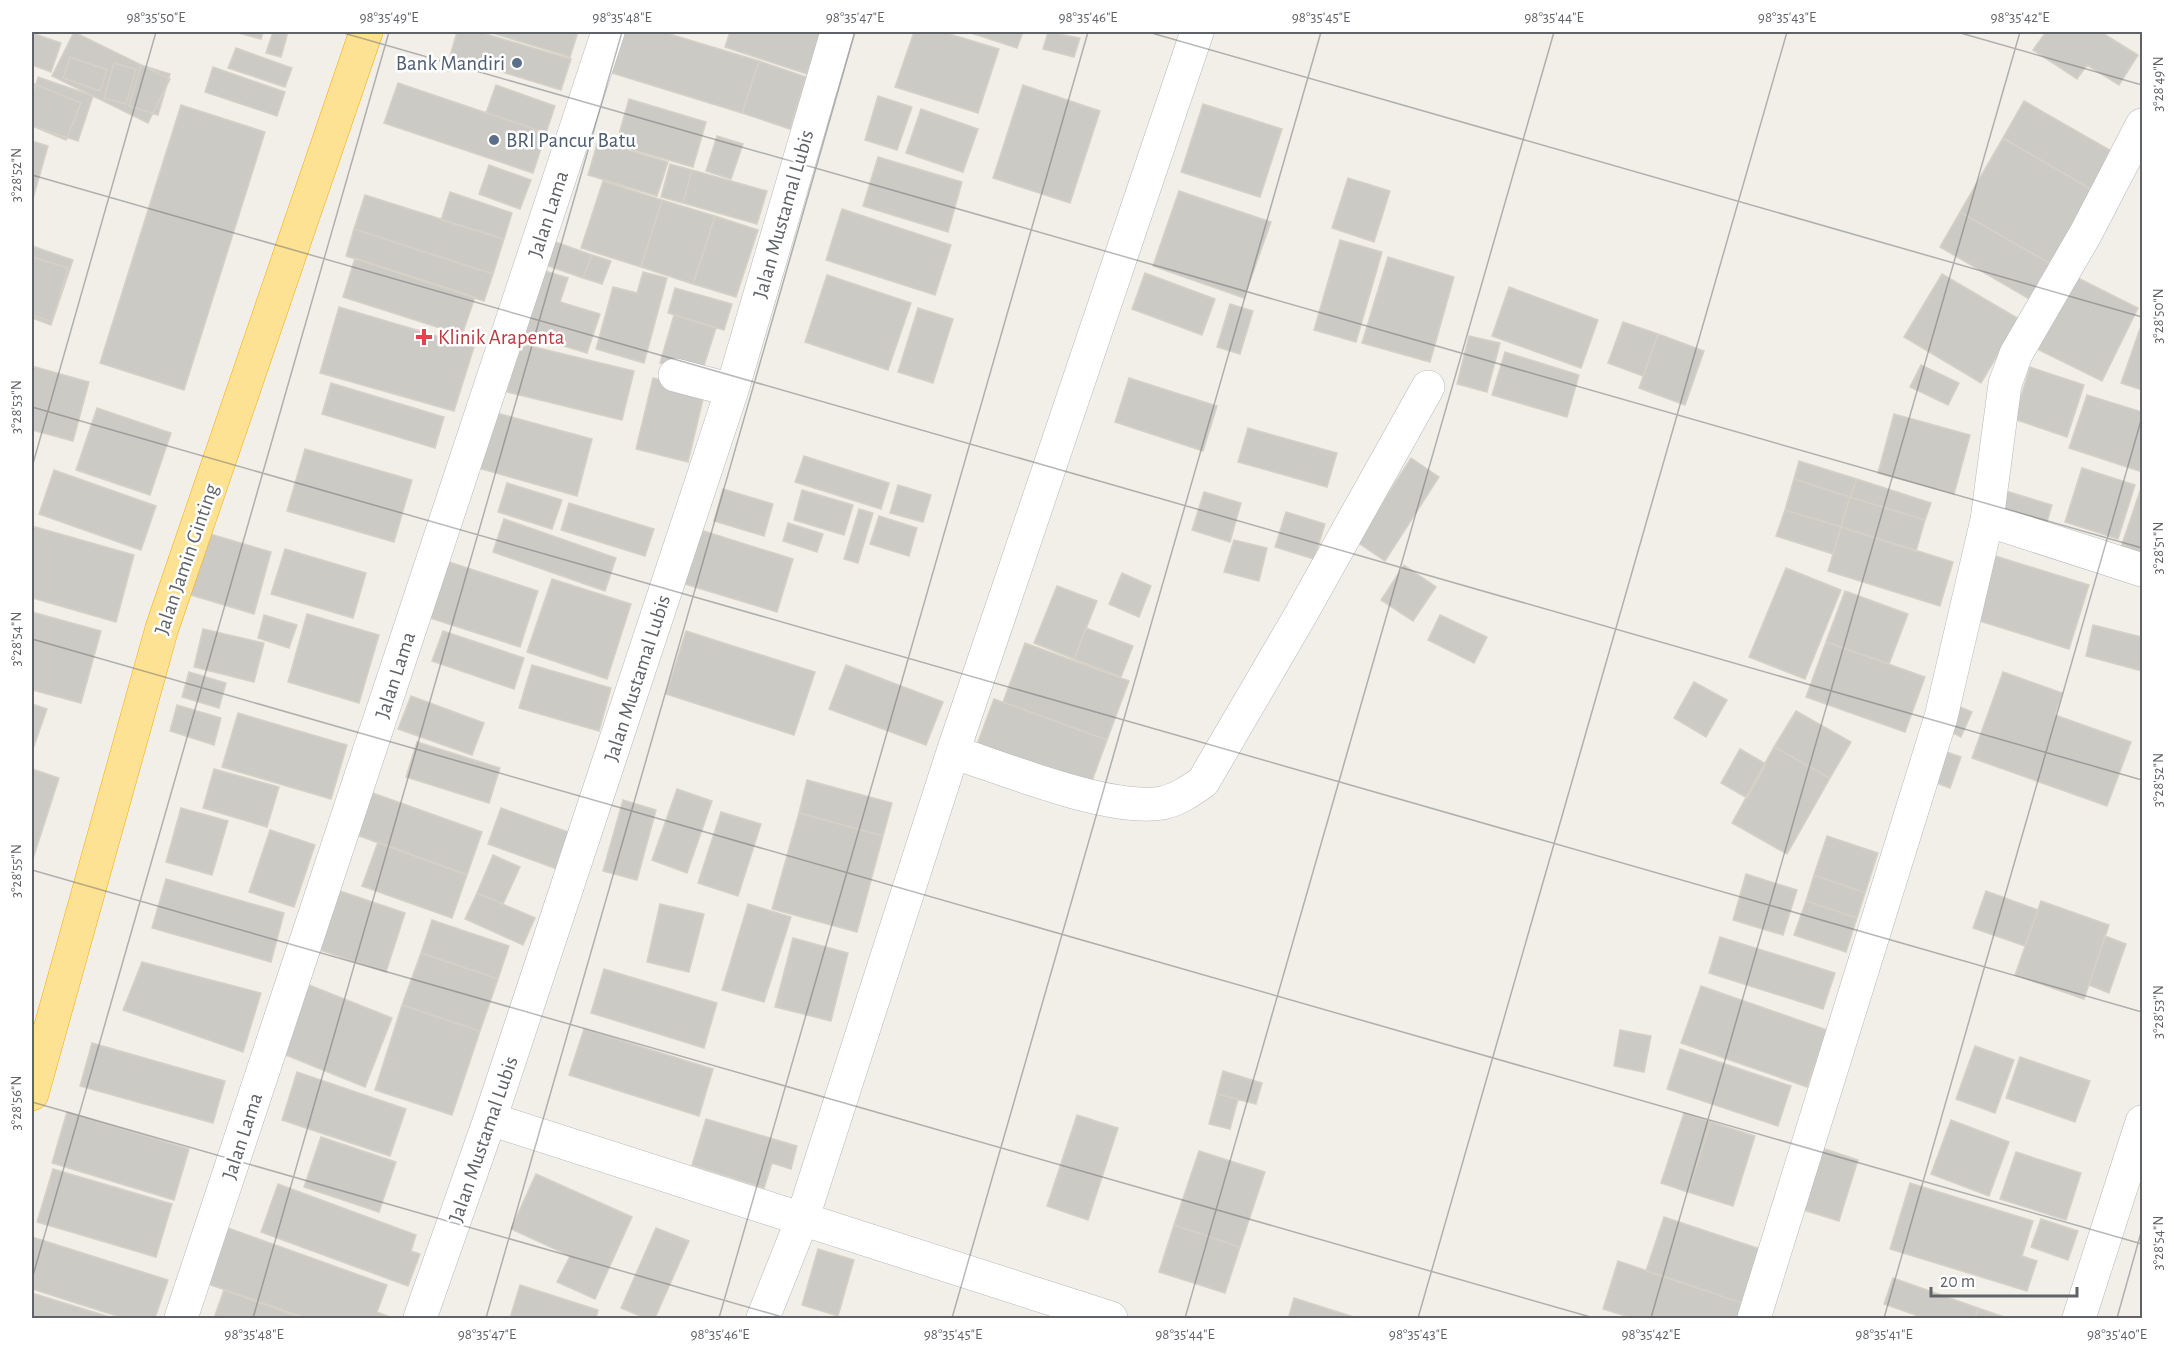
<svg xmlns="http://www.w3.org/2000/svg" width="2174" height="1350" font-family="'Alegreya Sans',sans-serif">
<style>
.building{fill:#cccac5;stroke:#d6d1c6;stroke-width:1.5}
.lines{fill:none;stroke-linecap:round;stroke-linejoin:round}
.street-casing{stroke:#b5b8bc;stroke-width:34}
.highway-casing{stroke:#f9ab00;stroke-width:34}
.street{stroke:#fff;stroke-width:33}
.highway{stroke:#fde293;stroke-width:33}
.ticks{fill:none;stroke:#5f6368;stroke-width:1.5;stroke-opacity:0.45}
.service-dot{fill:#5c6f8a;stroke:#fff;stroke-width:2}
.health-dot{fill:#e0444e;stroke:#fff;stroke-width:2}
.labels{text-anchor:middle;stroke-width:5;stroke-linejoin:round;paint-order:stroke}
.service-label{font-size:21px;fill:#4e5e75;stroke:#fff;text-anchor:end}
.street-label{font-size:21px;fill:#5f6368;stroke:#fff}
.health-label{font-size:21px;fill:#be3a42;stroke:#fff;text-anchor:start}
.neatline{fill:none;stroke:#5f6368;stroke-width:2}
.ticks-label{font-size:15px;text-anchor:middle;fill:#5f6368}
</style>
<rect width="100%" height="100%" fill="#f1efe8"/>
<path class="building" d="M74 32 170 79 148 123 52 76Z
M235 32H263L261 39Z
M273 32H288L281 57 266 53Z
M457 32H479L571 59 561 90 450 56Z
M489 32H578L570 57Z
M625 32H663L759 61 742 113 612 73Z
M730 32H821L807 74 725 47Z
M914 32H943L999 49 978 113 895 87Z
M968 32H1023L1017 48Z
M1048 32 1080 38 1074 57 1043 49Z
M2046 32H2101L2138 55 2119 85 2087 65 2077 79 2033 50Z
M32 33 61 43 51 72 32 65Z
M236 48 292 68 285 87 228 68Z
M70 57 107 70 100 91 63 78Z
M759 61 806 77 790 129 742 113Z
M114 63 136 69 126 104 104 98Z
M141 65 170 74 158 115 129 106Z
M213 67 285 92 277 116 205 92Z
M38 77 93 96 78 141 32 126V97Z
M32 83 81 103 66 140 32 126Z
M398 83 546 133 533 173 384 123Z
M496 85 555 106 546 133 486 113Z
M1023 85 1100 111 1070 203 993 178Z
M878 96 912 107 897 150 865 140Z
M629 99 706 122 693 167 616 145Z
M2024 101 2115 153 2094 191 2003 138Z
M1203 104 1282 129 1260 197 1181 172Z
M181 105 265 132 184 390 100 363Z
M921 109 978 129 963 172 906 153Z
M717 136 743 144 731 179 706 171Z
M2003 138 2094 191 2051 264 1960 212Z
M32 141 48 146 32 202Z
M598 141 668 162 657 196 588 175Z
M878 157 962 182 948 232 863 206Z
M670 164 692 170 683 203 661 197Z
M489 165 531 180 520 209 479 194Z
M692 170 767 191 757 224 683 203Z
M1348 178 1390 191 1374 242 1332 228Z
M603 181 662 200 641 267 581 248Z
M1179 191 1271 222 1244 298 1153 266Z
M450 192 512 213 504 239 441 220Z
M365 195 504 239 493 274 354 229Z
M662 200 715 216 693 284 641 267Z
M842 209 951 245 935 295 826 260Z
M1960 212 2051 264 2031 300 1940 247Z
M715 216 758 230 736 297 693 284Z
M354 229 493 274 484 301 346 256Z
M544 238 592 255 583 278 537 262Z
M1340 240 1382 252 1356 342 1314 330Z
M32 246 73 260 51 325 32 318Z
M592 255 611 261 602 284 583 278Z
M32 257 68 268 52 322 32 315Z
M1388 257 1454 277 1430 362 1362 343Z
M355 258 475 297 462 335 343 297Z
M535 268 568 278 560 302 600 314 587 353 514 331Z
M643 272 667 278 644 363 596 349 613 287 637 293Z
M1145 273 1215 299 1202 335 1132 309Z
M1942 274 2019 319 1981 383 1904 337Z
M827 275 911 303 888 370 805 342Z
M2074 276 2138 308 2102 381 2037 349Z
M1509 287 1598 320 1581 368 1492 336Z
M675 288 732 304 724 330 668 313Z
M1230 304 1253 311 1240 354 1217 347Z
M339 307 474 347 454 411 320 373Z
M918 308 953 319 933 383 898 372Z
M674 315 716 328 701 375 660 363Z
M1623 322 1658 334 1643 376 1608 363Z
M2142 323V390L2121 383Z
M1658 334 1704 351 1685 405 1639 388Z
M1469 336 1500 343 1487 392 1457 384Z
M518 343 634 371 622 420 507 392Z
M1505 352 1579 375 1567 417 1492 395Z
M1921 365 1959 383 1948 405 1910 387Z
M32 366 89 382 73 441 32 430Z
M2030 367 2084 385 2067 437 2014 419Z
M653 378 705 391 688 462 636 449Z
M1129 378 1217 406 1203 451 1115 422Z
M331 383 444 417 435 448 322 414Z
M2087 395 2142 412V472L2069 448Z
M97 408 171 433 150 495 76 470Z
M493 412 592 439 577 496 478 468Z
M1894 414 1970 435 1954 494 1878 473Z
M1248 428 1337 453 1327 487 1238 462Z
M305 449 412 480 394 542 287 511Z
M804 456 889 483 881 509 795 482Z
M1411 458 1439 477 1385 561 1357 542Z
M1799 461 1857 479 1850 497 1794 479Z
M2082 468 2135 485 2118 539 2065 522Z
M54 470 156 506 141 550 39 514Z
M1794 479 1850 497 1841 527 1785 510Z
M1857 479 1931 503 1925 520 1850 497Z
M507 483 562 500 552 529 498 512Z
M898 485 931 495 923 522 890 513Z
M2141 488 2142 489V558L2120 550Z
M723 489 773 504 764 536 714 521Z
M802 490 853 505 844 535 794 520Z
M2006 491 2052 505 2043 535 1996 520Z
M1204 492 1241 503 1230 542 1192 530Z
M1850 497 1925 520 1916 551 1841 527Z
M569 503 654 529 645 556 561 530Z
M859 509 873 513 858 563 844 559Z
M1785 510 1841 527 1833 554 1776 536Z
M1286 512 1325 524 1314 559 1275 547Z
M879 516 917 528 909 556 870 544Z
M504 519 616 558 605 591 493 552Z
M788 523 823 534 817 552 783 541Z
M32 526 134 555 116 622 32 598Z
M1841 527 1953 562 1940 606 1828 571Z
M694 528 793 559 777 612 678 582Z
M200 531 271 552 254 614 181 592Z
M1234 540 1267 548 1259 581 1224 572Z
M285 549 366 573 353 618 271 594Z
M1989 554 2089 585 2069 649 1970 618Z
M449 562 538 591 520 647 430 618Z
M1404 565 1436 587 1413 621 1381 600Z
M1786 568 1841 590 1805 679 1749 657Z
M1122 573 1151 586 1139 617 1109 604Z
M552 579 631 604 607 679 527 652Z
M1057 586 1097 601 1074 659 1034 643Z
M1845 591 1908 614 1889 664 1826 642Z
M32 612 101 631 81 703 32 690Z
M307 614 379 635 359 703 288 682Z
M264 615 297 625 289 648 258 638Z
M1440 615 1487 637 1474 663 1428 640Z
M2093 625 2142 637V671L2086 656Z
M1086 628 1133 646 1121 677 1074 659Z
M203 629 264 643 254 682 194 667Z
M443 631 524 658 514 689 432 661Z
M686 631 815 672 794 735 666 694Z
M1826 642 1925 677 1905 732 1806 697Z
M1025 643 1129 681 1107 740 1003 702Z
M532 665 611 688 599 731 519 708Z
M846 665 943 702 926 745 829 709Z
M189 672 226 683 219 708 182 697Z
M2003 672 2062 693 2055 715 2131 742 2107 806 1972 758Z
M1694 682 1727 700 1706 737 1674 718Z
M411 696 484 723 472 755 398 729Z
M994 699 1107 740 1089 789 976 747Z
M32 704 47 709 33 749H32Z
M1953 704 1972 712 1961 737 1942 728Z
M177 705 221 718 214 745 170 731Z
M1796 711 1851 742 1830 778 1774 747Z
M238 713 347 745 331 799 222 767Z
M417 742 500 768 489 803 406 777Z
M1774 747 1830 778 1787 854 1732 823Z
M1740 749 1766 764 1747 798 1721 783Z
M1941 750 1961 757 1950 788 1929 780Z
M32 769 59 778 32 862Z
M214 769 279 787 267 827 203 808Z
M807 780 892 803 883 836 799 813Z
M677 789 712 801 687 873 652 860Z
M370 792 482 832 467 875 354 834Z
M623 800 656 810 637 880 603 871Z
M181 808 228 821 212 875 166 862Z
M501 808 571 833 557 869 488 844Z
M721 812 761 824 738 896 698 883Z
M799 813 883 836 857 932 772 909Z
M270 830 315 845 294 907 249 892Z
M1827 836 1878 853 1865 893 1814 875Z
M378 842 467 875 452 918 362 886Z
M493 855 520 867 503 904 477 893Z
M1746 874 1797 890 1783 935 1733 920Z
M1814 875 1865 893 1857 918 1806 901Z
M166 879 284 913 271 962 152 928Z
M340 891 405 913 386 972 320 950Z
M1986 891 2038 910 2025 946 1973 928Z
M477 893 535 918 523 945 465 919Z
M1806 901 1857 918 1846 952 1794 935Z
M2041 901 2109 925 2084 999 2015 975Z
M660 904 704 914 689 972 647 962Z
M748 904 791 917 764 1002 722 990Z
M432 920 509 946 498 979 421 953Z
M2105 936 2126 944 2109 993 2089 985Z
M1720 937 1835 973 1823 1009 1709 973Z
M793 938 848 953 831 1021 775 1007Z
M421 953 498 979 480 1031 402 1005Z
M142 962 261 993 243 1052 123 1010Z
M604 969 717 1003 704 1048 591 1013Z
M309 985 392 1018 365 1087 281 1053Z
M1701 986 1827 1030 1807 1087 1681 1043Z
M402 1005 480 1031 452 1115 375 1090Z
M584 1029 713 1069 699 1116 569 1075Z
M1620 1030 1651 1036 1644 1072 1614 1066Z
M92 1043 225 1081 213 1123 80 1086Z
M1975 1046 2014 1060 1995 1113 1956 1099Z
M1680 1049 1791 1086 1778 1126 1667 1089Z
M2020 1057 2090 1081 2075 1122 2006 1098Z
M1223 1071 1262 1083 1256 1104 1217 1094Z
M297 1072 406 1109 390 1156 282 1120Z
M1217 1094 1238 1099 1230 1129 1209 1124Z
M67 1112 189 1149 174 1200 52 1163Z
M1684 1113 1711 1122 1688 1192 1661 1183Z
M1077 1115 1118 1128 1088 1220 1047 1206Z
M706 1119 797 1146 791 1169 772 1163 764 1188 692 1165Z
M1951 1120 2009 1142 1989 1196 1931 1174Z
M1711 1122 1755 1136 1733 1206 1688 1192Z
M321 1137 396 1162 379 1212 304 1187Z
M1816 1146 1858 1160 1839 1221 1797 1208Z
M1199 1151 1265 1172 1240 1247 1174 1225Z
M2016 1152 2081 1173 2066 1220 2000 1199Z
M53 1169 172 1204 156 1257 37 1222Z
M536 1174 632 1217 595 1299 557 1282 570 1256 511 1229Z
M1910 1183 2033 1221 2022 1256 2037 1261 2027 1291 1890 1249Z
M278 1184 416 1235 411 1251 420 1254 408 1286 261 1232Z
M1664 1217 1763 1250 1745 1304 1646 1271Z
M2041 1219 2078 1231 2068 1260 2031 1247Z
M1174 1225 1240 1247 1225 1293 1159 1272Z
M228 1228 387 1285 377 1312 392 1318H306L208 1284Z
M656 1228 689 1241 655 1318H645L621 1308Z
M32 1237 168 1280 155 1318H123L32 1289Z
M818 1249 854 1260 838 1316 802 1305Z
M1618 1261 1745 1304 1740 1318H1632L1603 1309Z
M1893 1278 1978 1308 1975 1318H1924L1884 1304Z
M520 1285 598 1310 596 1318H510Z
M224 1290 302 1318H214Z
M32 1293 113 1318H32Z
M1294 1298 1357 1318H1297L1289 1316Z
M1978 1308 2007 1318H1975Z"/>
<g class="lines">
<g class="street-casing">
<path id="street" d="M675 375 732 390
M1987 520 2142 570
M953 752C1005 769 1110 812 1162 803 1177 800 1190 791 1203 782L1300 616 1428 387
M490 1119 1111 1318
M181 1318 608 32
M420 1318 490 1119 732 390 837 32
M763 1318 802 1220 953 752 1197 32
M1754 1318 1941 717 1987 520 2005 384 2016 354 2086 233 2142 125
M2079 1318 2142 1122"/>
</g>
<g class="highway-casing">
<path id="highway" d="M32 1094 162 628 366 32"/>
</g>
<use href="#street" class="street"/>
<use href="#highway" class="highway"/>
</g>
<path class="ticks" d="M340 32 2142 548M1148 32 2142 317M1957 32 2142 85M32 175 2142 780M32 407 2142 1012M32 467 156 32M32 639 2142 1244M32 870 1594 1318M32 1102 786 1318M32 1279 389 32M253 1318 622 32M486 1318 855 32M719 1318 1088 32M952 1318 1321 32M1185 1318 1554 32M1418 1318 1787 32M1651 1318 2020 32M1884 1318 2142 417M2117 1318 2142 1229"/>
<g class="service-dot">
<circle cx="517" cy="63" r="6"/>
<circle cx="494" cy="140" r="6"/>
</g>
<path class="health-dot" d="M421 328h6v6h6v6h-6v6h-6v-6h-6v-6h6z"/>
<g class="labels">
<g class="service-label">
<text x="505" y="70">Bank Mandiri</text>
<text x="506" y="147" text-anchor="start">BRI Pancur Batu</text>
</g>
<g class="street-label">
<text transform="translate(548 214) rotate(-72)" y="7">Jalan Lama</text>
<text transform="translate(783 214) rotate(-74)" y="7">Jalan Mustamal Lubis</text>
<text transform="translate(186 559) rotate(-71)" y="7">Jalan Jamin Ginting</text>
<text transform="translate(395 675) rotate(-72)" y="7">Jalan Lama</text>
<text transform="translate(637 678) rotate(-72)" y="7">Jalan Mustamal Lubis</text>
<text transform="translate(242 1136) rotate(-72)" y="7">Jalan Lama</text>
<text transform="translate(483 1139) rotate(-71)" y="7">Jalan Mustamal Lubis</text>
</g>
<g class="health-label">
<text x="438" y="344">Klinik Arapenta</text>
</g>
</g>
<rect width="2174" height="1350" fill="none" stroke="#ffffff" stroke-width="66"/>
<path d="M1931 1287v9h146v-9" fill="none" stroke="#5f6368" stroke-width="3"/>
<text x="1940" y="1287" font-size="18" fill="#5f6368" stroke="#ffffff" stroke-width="4.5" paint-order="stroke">20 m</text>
<rect x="33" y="33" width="2108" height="1284" class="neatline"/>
<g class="ticks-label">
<text x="156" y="22">98°35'50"E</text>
<text x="389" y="22">98°35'49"E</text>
<text x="622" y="22">98°35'48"E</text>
<text x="855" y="22">98°35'47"E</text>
<text x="1088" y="22">98°35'46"E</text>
<text x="1321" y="22">98°35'45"E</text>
<text x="1554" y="22">98°35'44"E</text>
<text x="1787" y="22">98°35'43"E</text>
<text x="2020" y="22">98°35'42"E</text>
<text transform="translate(2158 84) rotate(-90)" y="5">3°28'49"N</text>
<text transform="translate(16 175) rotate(-90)" y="5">3°28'52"N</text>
<text transform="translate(2158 316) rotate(-90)" y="5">3°28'50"N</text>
<text transform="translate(16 407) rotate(-90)" y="5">3°28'53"N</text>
<text transform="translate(2158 548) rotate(-90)" y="5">3°28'51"N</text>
<text transform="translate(16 639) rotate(-90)" y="5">3°28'54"N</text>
<text transform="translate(2158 780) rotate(-90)" y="5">3°28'52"N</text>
<text transform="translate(16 871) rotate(-90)" y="5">3°28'55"N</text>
<text transform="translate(2158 1012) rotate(-90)" y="5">3°28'53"N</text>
<text transform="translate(16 1103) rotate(-90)" y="5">3°28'56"N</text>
<text transform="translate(2158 1243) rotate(-90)" y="5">3°28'54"N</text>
<text x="254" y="1339">98°35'48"E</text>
<text x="487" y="1339">98°35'47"E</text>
<text x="720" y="1339">98°35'46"E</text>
<text x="953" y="1339">98°35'45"E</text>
<text x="1185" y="1339">98°35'44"E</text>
<text x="1418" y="1339">98°35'43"E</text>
<text x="1651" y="1339">98°35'42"E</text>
<text x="1884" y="1339">98°35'41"E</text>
<text x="2117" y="1339">98°35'40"E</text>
</g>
</svg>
